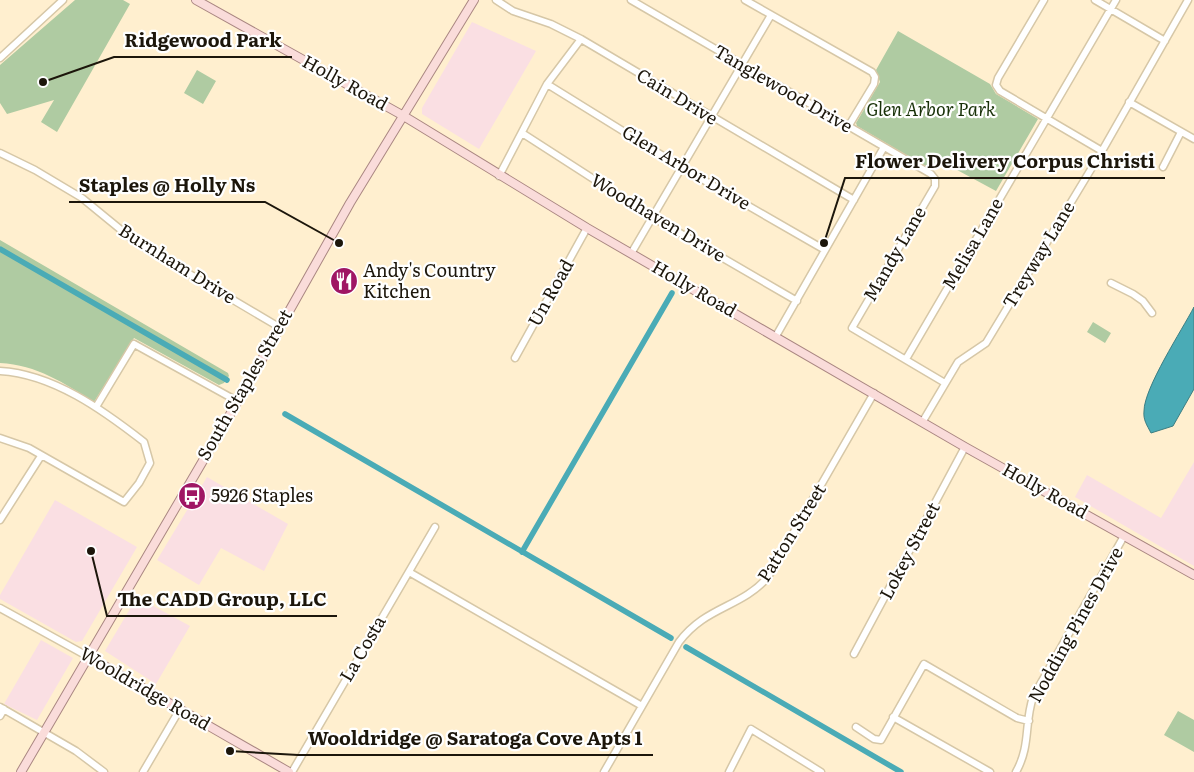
<svg xmlns="http://www.w3.org/2000/svg" width="1194" height="772" font-family="Literata,serif">
<style>
.commercial{fill:#fadfe3}
.green{fill:#afcba2}
.water{fill:#4aabb6;stroke:#3c7e83}
.lines{fill:none;stroke-linecap:round;stroke-linejoin:round}
.canal{stroke:#4aabb6;stroke-width:5.5}
.minor-casing{stroke:#d6c7a7;stroke-width:9}
.major-casing{stroke:#aa8782;stroke-width:10}
.minor{stroke:#fff;stroke-width:6}
.major{stroke:#fadcda;stroke-width:8}
.labels{text-anchor:middle;stroke-width:4.5;stroke-linejoin:round;paint-order:stroke}
.street-label{font-size:18px;fill:#1c160b;stroke:#fff}
.park-label{font-size:18px;font-style:italic;fill:#183108;stroke:#fff}
.poi-label{font-size:18px;fill:#1c160b;stroke:#fff;text-anchor:start}
.leader{fill:none;stroke:#1c160b;stroke-width:2}
.callout-dot{fill:#1c160b;stroke:#fff;stroke-width:2}
.callout-label{font-size:19px;text-anchor:middle;font-weight:bold;fill:#1c160b;stroke:#fff;stroke-width:4.5;stroke-linejoin:round;paint-order:stroke}
</style>
<rect width="100%" height="100%" fill="#ffefcf"/>
<path class="commercial" d="M472 22 536 51 479 149 422 114V108Z
M1194 462V566L1075 497 1087 475 1161 518Z
M207 477 288 524 264 571 221 548 199 585 157 560Z
M55 500 137 547 82 641 76 642 0 599V595Z
M137 597 190 626 156 684 105 651Z
M41 640 73 658 37 720 4 704Z"/>
<path class="green" d="M75 0H123L130 4 57 132 41 122 54 100 7 114 0 103V65Z
M898 31 990 84 996 94 1038 119 996 191 946 164 932 170 857 126 856 123 880 82 876 70Z
M197 70 216 81 203 104 184 93Z
M0 240 228 373 229 376 224 383 219 385 134 338 94 402C64 383 37 365 0 363Z
M1093 322 1111 333 1105 343 1087 332Z
M1178 711 1194 720V752L1164 735Z"/>
<path class="water" d="M1194 307V389L1173 426 1151 433C1147 425 1143 420 1144 411 1144 388 1182 330 1194 307Z"/>
<g class="lines">
<path class="canal" d="M0 249 227 380
M285 414 671 638
M522 552 672 293
M686 647 901 772"/>
<g class="minor-casing">
<path id="minor" d="M496 0 513 11 551 24 581 39 854 200
M631 0 931 174 935 179V186L852 328 945 383
M745 0 872 72 875 77 874 84 848 127
M1044 0 998 78 996 85 1000 91 1102 151
M1095 0 1165 41
M0 58 63 0
M547 84 681 167 825 250
M1129 102 1194 139
M522 133 654 218 797 301
M0 153 35 170 82 198 137 243 279 327
M1163 167 1181 132
M499 176 547 84 581 39
M632 252 771 15
M1111 283 1133 294 1143 301 1152 313
M776 336 884 147
M515 358 587 228
M906 359 1116 0
M0 371C53 374 103 410 144 442L150 463 139 483 124 502 29 448 0 438
M96 407 134 344 237 401
M923 421 958 362 986 343 1102 151 1188 0
M0 520 41 456
M409 572 642 706
M0 608 89 657
M854 654 965 447
M0 707 76 751 104 772
M0 716 4 709
M893 717 990 772
M856 727 874 739 881 740 924 664 1017 718 1029 721
M143 772 180 709
M292 772 435 527
M604 772 679 642C706 606 741 608 768 577L874 393
M729 772 751 729 821 772
M1016 772C1031 745 1024 724 1033 697L1124 536"/>
</g>
<g class="major-casing">
<path id="major" d="M196 0 402 115 587 228 965 447 1194 575
M89 657 289 772
M21 772 256 370 350 203 474 0"/>
</g>
<use href="#minor" class="minor"/>
<use href="#major" class="major"/>
</g>
<defs>
<g id="restaurant-disc" transform="scale(1.4375)"><circle r="9.5" fill="#9f1664" stroke="#fff"/><path d="M-5-6h1v4h1v-4h1v4h1v-4h1v5L-1.5 .5V6h-2V.5L-5-1ZM5-6V6H3V1.5H1.5Q1.5-4 5-6Z" fill="#fff"/></g>
<g id="bus-disc" transform="scale(1.4375)"><circle r="9.5" fill="#9f1664" stroke="#fff"/><path d="M-5-6H5V4H4V6H2V4H-2V6H-4V4H-5ZM-3.5-4V0h7V-4ZM-3.5 1.2v1.5H-2V1.2ZM2 1.2v1.5H3.5V1.2Z" fill="#fff"/></g>
</defs>
<g fill-rule="evenodd">
<use href="#restaurant-disc" x="344" y="281"/>
<use href="#bus-disc" x="192" y="496"/>
</g>
<g class="labels">
<g class="street-label">
<text transform="translate(345 83) rotate(29)" y="6">Holly Road</text>
<text transform="translate(783 89) rotate(30)" y="6">Tanglewood Drive</text>
<text transform="translate(677 97) rotate(31)" y="6">Cain Drive</text>
<text transform="translate(686 168) rotate(31)" y="6">Glen Arbor Drive</text>
<text transform="translate(658 218) rotate(31)" y="6">Woodhaven Drive</text>
<text transform="translate(973 244) rotate(-60)" y="6">Melisa Lane</text>
<text transform="translate(895 254) rotate(-60)" y="6">Mandy Lane</text>
<text transform="translate(1039 255) rotate(-59)" y="6">Treyway Lane</text>
<text transform="translate(177 264) rotate(32)" y="6">Burnham Drive</text>
<text transform="translate(694 289) rotate(30)" y="6">Holly Road</text>
<text transform="translate(551 293) rotate(-61)" y="6">Un Road</text>
<text transform="translate(245 385) rotate(-60)" y="6">South Staples Street</text>
<text transform="translate(1045 491) rotate(29)" y="6">Holly Road</text>
<text transform="translate(792 533) rotate(-58)" y="6">Patton Street</text>
<text transform="translate(910 551) rotate(-62)" y="6">Lokey Street</text>
<text transform="translate(1076 625) rotate(-61)" y="6">Nodding Pines Drive</text>
<text transform="translate(363 649) rotate(-60)" y="6">La Costa</text>
<text transform="translate(145 689) rotate(30)" y="6">Wooldridge Road</text>
</g>
<g class="park-label">
<text x="931" y="116">Glen Arbor Park</text>
</g>
<g class="poi-label">
<text x="363" y="277">Andy's Country<tspan x="363" dy="21">Kitchen</tspan></text>
<text x="211" y="502">5926 Staples</text>
</g>
</g>
<path class="leader" d="M43 82L114 57H292M824 243L845 178H1165M339 243L265 202H69M91 551L107 616H337M230 751L298 755H653"/>
<g class="callout-dot">
<circle cx="43" cy="82" r="5"/>
<circle cx="824" cy="243" r="5"/>
<circle cx="339" cy="243" r="5"/>
<circle cx="91" cy="551" r="5"/>
<circle cx="230" cy="751" r="5"/>
</g>
<g class="callout-label">
<text x="203" y="47">Ridgewood Park</text>
<text x="1005" y="168">Flower Delivery Corpus Christi</text>
<text x="167" y="192">Staples @ Holly Ns</text>
<text x="222" y="606">The CADD Group, LLC</text>
<text x="475" y="745">Wooldridge @ Saratoga Cove Apts 1</text>
</g>
</svg>
